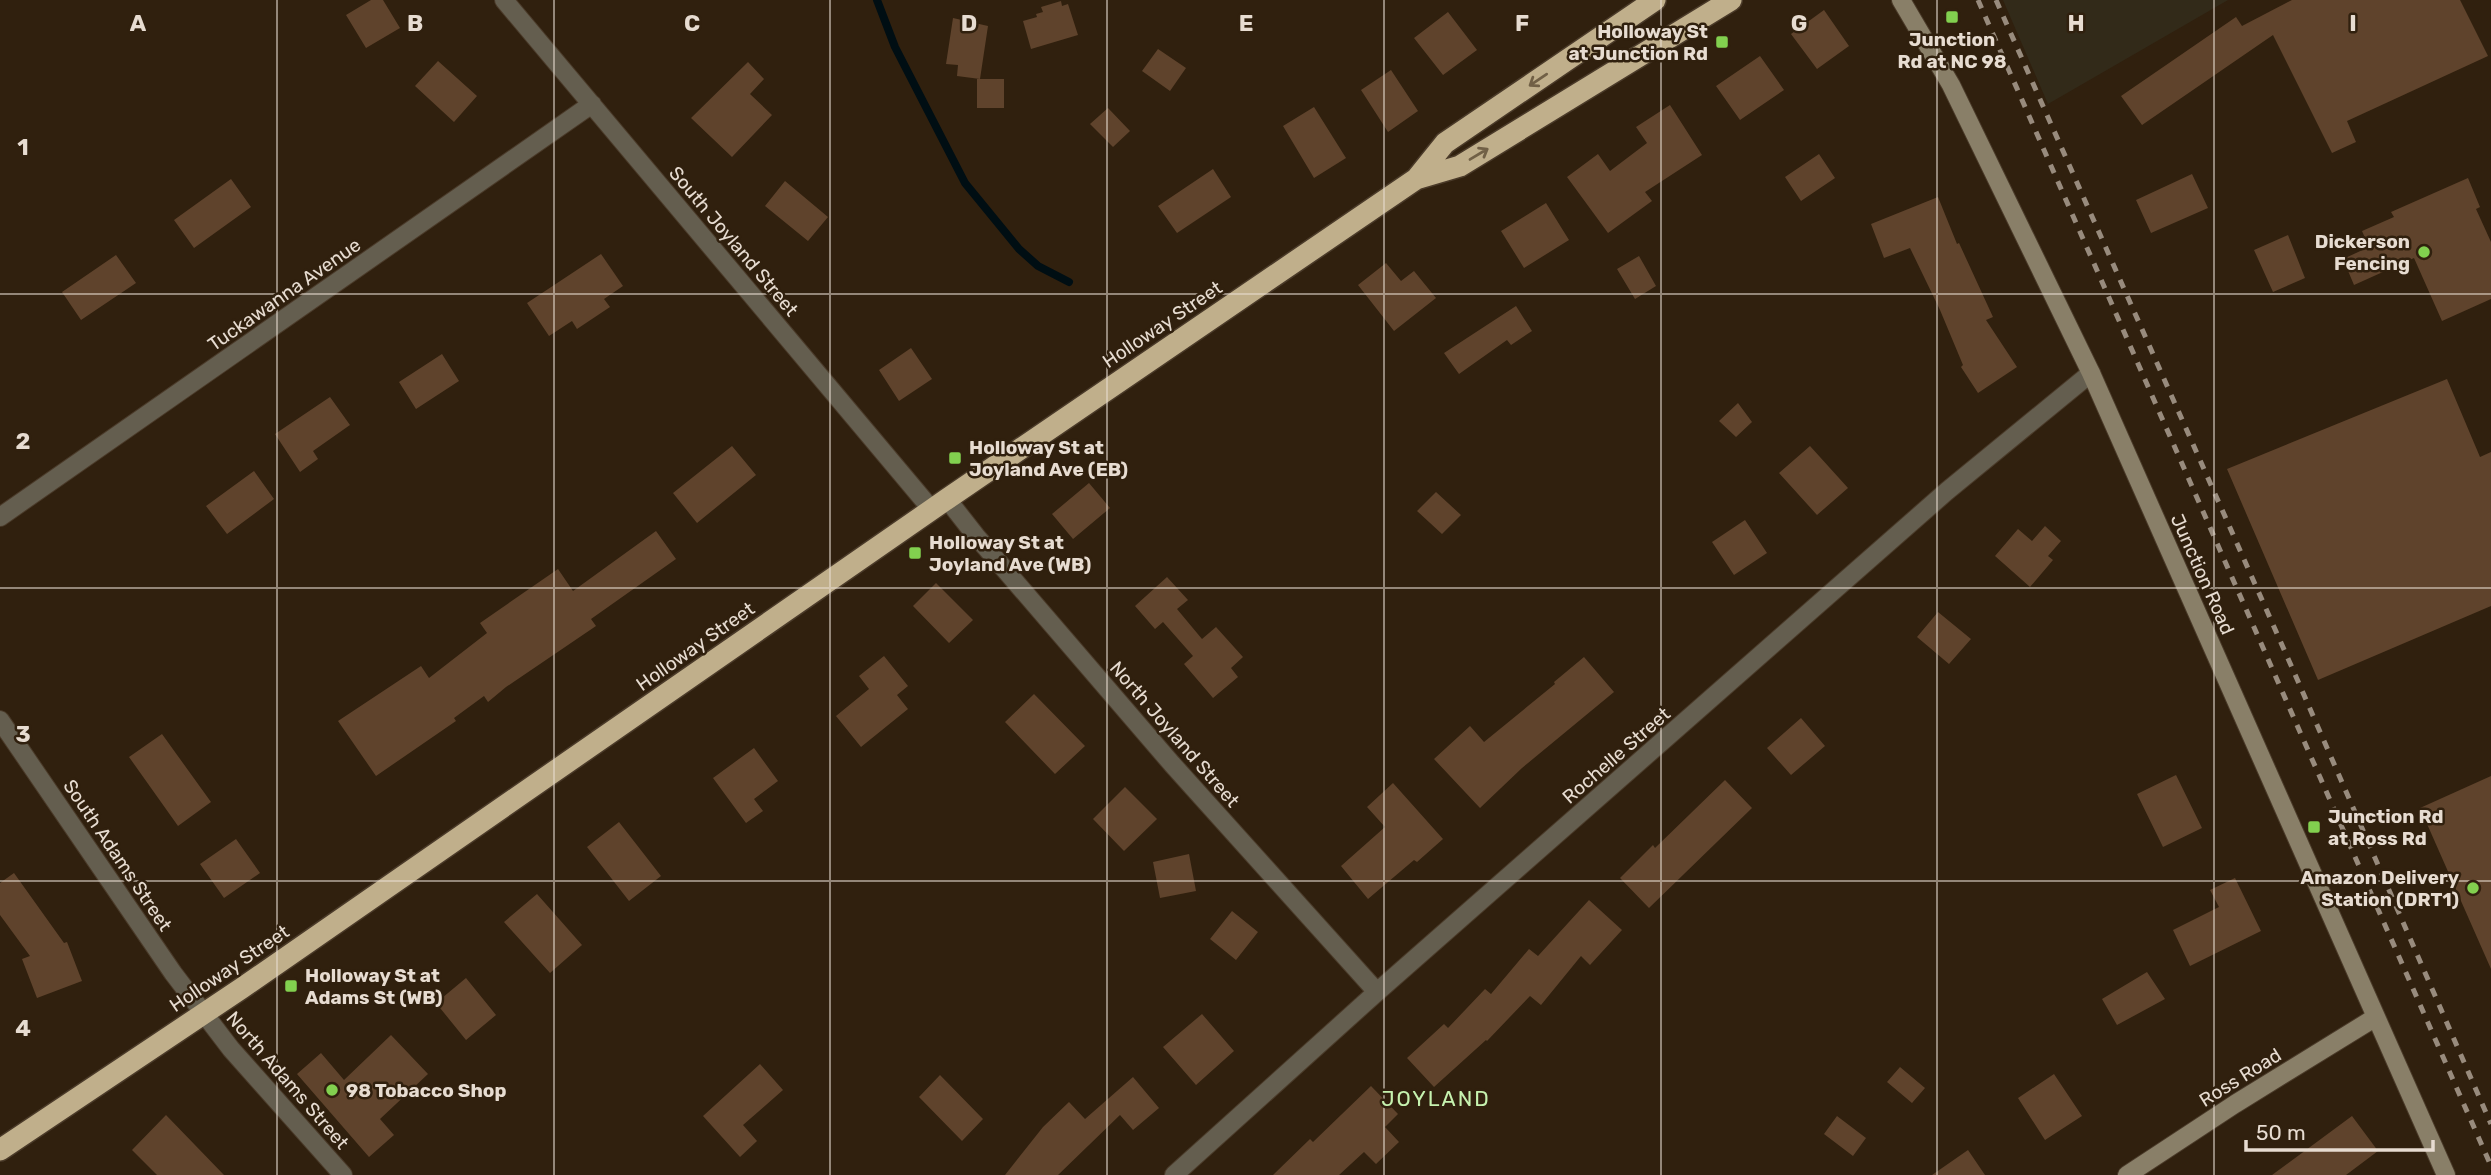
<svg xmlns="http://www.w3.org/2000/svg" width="2491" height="1175" font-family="Rubik,sans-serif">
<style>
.commercial{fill:#322a19}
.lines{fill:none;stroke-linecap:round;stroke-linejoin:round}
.stream{stroke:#000e13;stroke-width:8}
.building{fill:#5f432c}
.street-casing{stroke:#4a3a29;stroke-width:20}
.secondary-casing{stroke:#4a3a29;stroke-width:20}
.highway-casing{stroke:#4a3a29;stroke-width:24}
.street{stroke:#645e4f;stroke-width:18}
.secondary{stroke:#897f68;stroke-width:18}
.highway{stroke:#c0af8b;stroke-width:21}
.rail{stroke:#988b7d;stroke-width:5;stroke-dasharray:9 9;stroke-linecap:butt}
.oneway{stroke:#716046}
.grid{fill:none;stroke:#e7dcd1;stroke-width:2;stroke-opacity:0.55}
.poi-dot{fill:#82d04f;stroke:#30200e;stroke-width:2.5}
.labels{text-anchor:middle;stroke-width:5;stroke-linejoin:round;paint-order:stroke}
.poi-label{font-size:19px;font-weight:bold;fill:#e7dcd1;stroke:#30200e;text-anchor:start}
.street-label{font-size:19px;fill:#e7dcd1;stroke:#30200e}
.neighbourhood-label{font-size:21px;letter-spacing:2px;fill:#c6f2af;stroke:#30200e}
.grid-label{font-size:23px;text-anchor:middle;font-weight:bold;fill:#e7dcd1;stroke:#30200e;stroke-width:5;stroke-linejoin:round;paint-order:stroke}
</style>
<rect width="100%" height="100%" fill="#30200e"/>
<path class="commercial" d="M2003 0H2228L2048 104Z"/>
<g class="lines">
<path class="stream" d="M877 0 895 47 965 183 1019 249 1038 266 1069 282"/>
</g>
<path class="building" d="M371 0H383L400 28 366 48 346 15Z
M2292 0H2460L2488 56 2347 121 2356 142 2332 153 2273 35 2142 125 2121 96 2236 17 2242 26Z
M1061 1 1062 6 1068 4 1078 35 1031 49 1023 21 1037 17 1036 14 1043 12 1041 7Z
M1824 10 1849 46 1817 69 1791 34Z
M1448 12 1477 50 1443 75 1414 38Z
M953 18 988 26 980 79 957 76 958 65 946 64Z
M1158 49 1186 68 1170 91 1142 71Z
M1760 56 1784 90 1740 120 1716 86Z
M438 61 477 96 454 122 415 86Z
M748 62 764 79 750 94 772 115 732 157 691 118Z
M1391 70 1418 111 1388 132 1361 90Z
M977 79H1004V108H977Z
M1670 105 1702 155 1645 192 1652 201 1608 233 1567 177 1598 154 1610 171 1647 143 1636 127Z
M1314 107 1346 158 1314 178 1283 126Z
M1108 108 1130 131 1113 147 1090 124Z
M1819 154 1835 178 1801 201 1785 177Z
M1213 169 1231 197 1177 233 1158 206Z
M2192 174 2208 208 2151 233 2136 200Z
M2468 178 2480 207 2476 209 2491 242V299L2442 321 2414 258 2354 285 2343 259 2369 247 2362 231 2394 217 2391 212Z
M231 179 251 207 194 248 174 220Z
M785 181 828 217 808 241 765 206Z
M1938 197 1957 244 1959 243 1993 317 1986 320 2017 367 1978 393 1961 367 1963 365 1940 310 1910 248 1884 258 1871 224Z
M1546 203 1569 240 1524 268 1501 231Z
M2288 235 2305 278 2273 292 2254 250Z
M601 254 623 286 604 299 610 307 577 329 572 321 549 336 527 303Z
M116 255 136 283 81 320 62 292Z
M1639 256 1656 286 1635 299 1617 269Z
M1386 263 1401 281 1414 271 1436 298 1394 331 1358 285Z
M1516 306 1532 331 1511 345 1507 340 1459 374 1444 353Z
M911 348 932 379 899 401 879 370Z
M442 354 459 381 416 409 399 382Z
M2447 379 2480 457 2491 452V606L2318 680 2227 469Z
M330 397 350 425 313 451 318 459 300 472 275 434Z
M1738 403 1752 422 1736 437 1719 421Z
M732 446 756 475 697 523 673 493Z
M1810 446 1848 488 1817 515 1779 473Z
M254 471 274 499 227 534 206 506Z
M1089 483 1110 508 1073 539 1052 514Z
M1436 492 1461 515 1442 534 1417 511Z
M1745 520 1767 553 1734 575 1712 542Z
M2045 526 2061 541 2048 556 2053 560 2030 587 1995 556 2018 529 2032 541Z
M656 531 676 559 591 619 596 626 506 687 488 702 484 696 454 718 456 721 376 776 338 721 421 666 429 678 487 633 480 623 558 569 573 591Z
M1167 577 1188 600 1177 609 1202 639 1216 627 1243 657 1231 668 1238 677 1213 698 1184 664 1193 656 1163 622 1155 629 1135 606Z
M936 583 973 620 949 643 913 606Z
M1938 612 1971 639 1949 664 1917 637Z
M884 656 908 686 897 695 908 709 861 747 836 716 869 689 859 676Z
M1584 657 1614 692 1522 768 1480 808 1434 759 1470 726 1484 742 1555 684 1554 682Z
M1034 694 1085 746 1055 774 1005 722Z
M1801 718 1825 746 1791 775 1767 748Z
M162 734 211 802 178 826 129 757Z
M754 748 778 781 754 799 763 811 746 823 713 778Z
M2176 775 2202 828 2163 847 2137 794Z
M2491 776V969L2420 808Z
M1725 780 1752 808 1649 908 1620 878 1653 845 1655 848Z
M1393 783 1443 839 1417 862 1414 860 1368 899 1341 866 1385 827 1367 807Z
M1125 787 1157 819 1124 851 1093 819Z
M619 822 661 876 629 901 587 847Z
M236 839 260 873 224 898 200 864Z
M1189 854 1196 891 1160 898 1153 862Z
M14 873 64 943 67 942 82 981 37 998 22 959 30 956 0 915V883Z
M2235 878 2261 931 2190 966 2173 930 2219 907 2210 890Z
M537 894 582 945 550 973 504 922Z
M1589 900 1622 930 1590 965 1581 956 1541 1005 1530 996 1487 1041 1486 1040 1434 1087 1407 1058 1444 1024 1448 1028 1485 989 1491 994 1529 949 1538 956Z
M1232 911 1258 932 1236 960 1210 939Z
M2147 972 2165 999 2117 1025 2102 999Z
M466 978 496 1015 466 1040 436 1003Z
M1202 1014 1234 1051 1196 1085 1163 1047Z
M391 1035 428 1074 380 1119 394 1135 369 1157 297 1074 321 1053 344 1080Z
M760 1064 783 1090 743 1125 757 1141 740 1157 703 1116Z
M1900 1067 1925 1088 1912 1103 1887 1082Z
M2054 1074 2082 1116 2045 1140 2018 1098Z
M940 1075 983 1119 962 1141 919 1097Z
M1133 1077 1159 1108 1133 1130 1120 1115 1058 1175H1005L1043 1127 1069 1102 1085 1119Z
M1371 1086 1398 1114 1385 1127 1399 1142 1376 1164 1364 1152 1339 1175H1273L1310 1139 1313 1142Z
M166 1115 224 1175H157L132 1150Z
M1837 1116 1866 1138 1853 1156 1824 1134Z
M2352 1116 2378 1151 2346 1175H2272Z
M1968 1150 1985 1175H1932Z"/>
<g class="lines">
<g class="street-casing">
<path id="street" d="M504 0 932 510
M947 499 976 536 1172 764 1377 992
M0 517 592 104
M0 720 173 973 231 1049 343 1175
M1174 1175 1377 992 1947 491 2091 373"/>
</g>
<g class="secondary-casing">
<path id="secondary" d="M1901 0 1951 85 2091 373 2446 1175
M2127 1175 2235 1104 2376 1017"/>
</g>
<g class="highway-casing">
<path id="highway" d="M1416 179 1460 166 1731 0
M0 1150 242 988 947 499 1416 179 1445 143 1655 0"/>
</g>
<use href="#street" class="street"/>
<use href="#secondary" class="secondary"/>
<use href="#highway" class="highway"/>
<path class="rail" d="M1978 0 2491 1166
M1996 0 2294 672 2491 1124"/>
</g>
<defs><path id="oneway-shaft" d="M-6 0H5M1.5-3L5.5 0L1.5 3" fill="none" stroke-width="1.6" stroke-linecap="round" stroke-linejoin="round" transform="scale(1.75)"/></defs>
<g class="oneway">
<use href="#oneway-shaft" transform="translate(1538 80) rotate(146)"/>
<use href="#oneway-shaft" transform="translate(1479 154) rotate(-31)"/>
</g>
<path class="grid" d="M277 0V1175M554 0V1175M830 0V1175M1107 0V1175M1384 0V1175M1661 0V1175M1937 0V1175M2214 0V1175M0 294H2491M0 588H2491M0 881H2491"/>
<g class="poi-dot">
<rect x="1945" y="10" width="14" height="14" rx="3.5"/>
<rect x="1715" y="35" width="14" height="14" rx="3.5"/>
<circle cx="2424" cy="252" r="7"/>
<rect x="948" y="451" width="14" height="14" rx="3.5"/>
<rect x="908" y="546" width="14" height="14" rx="3.5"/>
<rect x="2307" y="820" width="14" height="14" rx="3.5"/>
<circle cx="2473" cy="888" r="7"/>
<rect x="284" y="979" width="14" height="14" rx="3.5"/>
<circle cx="332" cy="1090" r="7"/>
</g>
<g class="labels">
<g class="poi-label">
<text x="1708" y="38" text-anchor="end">Holloway St<tspan x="1708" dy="22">at Junction Rd</tspan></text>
<text x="1952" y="46" text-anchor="middle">Junction<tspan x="1952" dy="22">Rd at NC 98</tspan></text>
<text x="2410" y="248" text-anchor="end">Dickerson<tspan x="2410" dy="22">Fencing</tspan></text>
<text x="969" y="454">Holloway St at<tspan x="969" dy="22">Joyland Ave (EB)</tspan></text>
<text x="929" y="549">Holloway St at<tspan x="929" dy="22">Joyland Ave (WB)</tspan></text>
<text x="2328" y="823">Junction Rd<tspan x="2328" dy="22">at Ross Rd</tspan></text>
<text x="2459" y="884" text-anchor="end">Amazon Delivery<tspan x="2459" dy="22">Station (DRT1)</tspan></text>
<text x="305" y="982">Holloway St at<tspan x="305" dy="22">Adams St (WB)</tspan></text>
<text x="346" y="1097">98 Tobacco Shop</text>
</g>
<g class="street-label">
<text transform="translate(734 241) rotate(50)" y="7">South Joyland Street</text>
<text transform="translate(284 294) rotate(-35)" y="7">Tuckawanna Avenue</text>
<text transform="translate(1162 324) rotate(-34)" y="7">Holloway Street</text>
<text transform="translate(2203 574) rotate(66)" y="7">Junction Road</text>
<text transform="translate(695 646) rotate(-35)" y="7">Holloway Street</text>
<text transform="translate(1175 734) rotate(49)" y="7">North Joyland Street</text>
<text transform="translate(1616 755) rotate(-41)" y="7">Rochelle Street</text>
<text transform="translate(118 855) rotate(56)" y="7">South Adams Street</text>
<text transform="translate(229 968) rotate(-34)" y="7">Holloway Street</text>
<text transform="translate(2240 1077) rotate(-32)" y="7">Ross Road</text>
<text transform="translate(288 1080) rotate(49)" y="7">North Adams Street</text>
</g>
<g class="neighbourhood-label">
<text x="1436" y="1106">JOYLAND</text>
</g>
</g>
<g class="grid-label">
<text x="138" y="31">A</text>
<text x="415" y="31">B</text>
<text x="692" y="31">C</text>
<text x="969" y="31">D</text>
<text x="1246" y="31">E</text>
<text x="1522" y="31">F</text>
<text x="1799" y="31">G</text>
<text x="2076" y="31">H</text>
<text x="2353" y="31">I</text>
<text x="23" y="155">1</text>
<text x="23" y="449">2</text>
<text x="23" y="742">3</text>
<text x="23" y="1036">4</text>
</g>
<path d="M2246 1140v10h187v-10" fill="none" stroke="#e7dcd1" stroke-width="3.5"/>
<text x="2256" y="1140" font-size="21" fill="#e7dcd1" stroke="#30200e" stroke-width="5" paint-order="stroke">50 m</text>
</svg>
